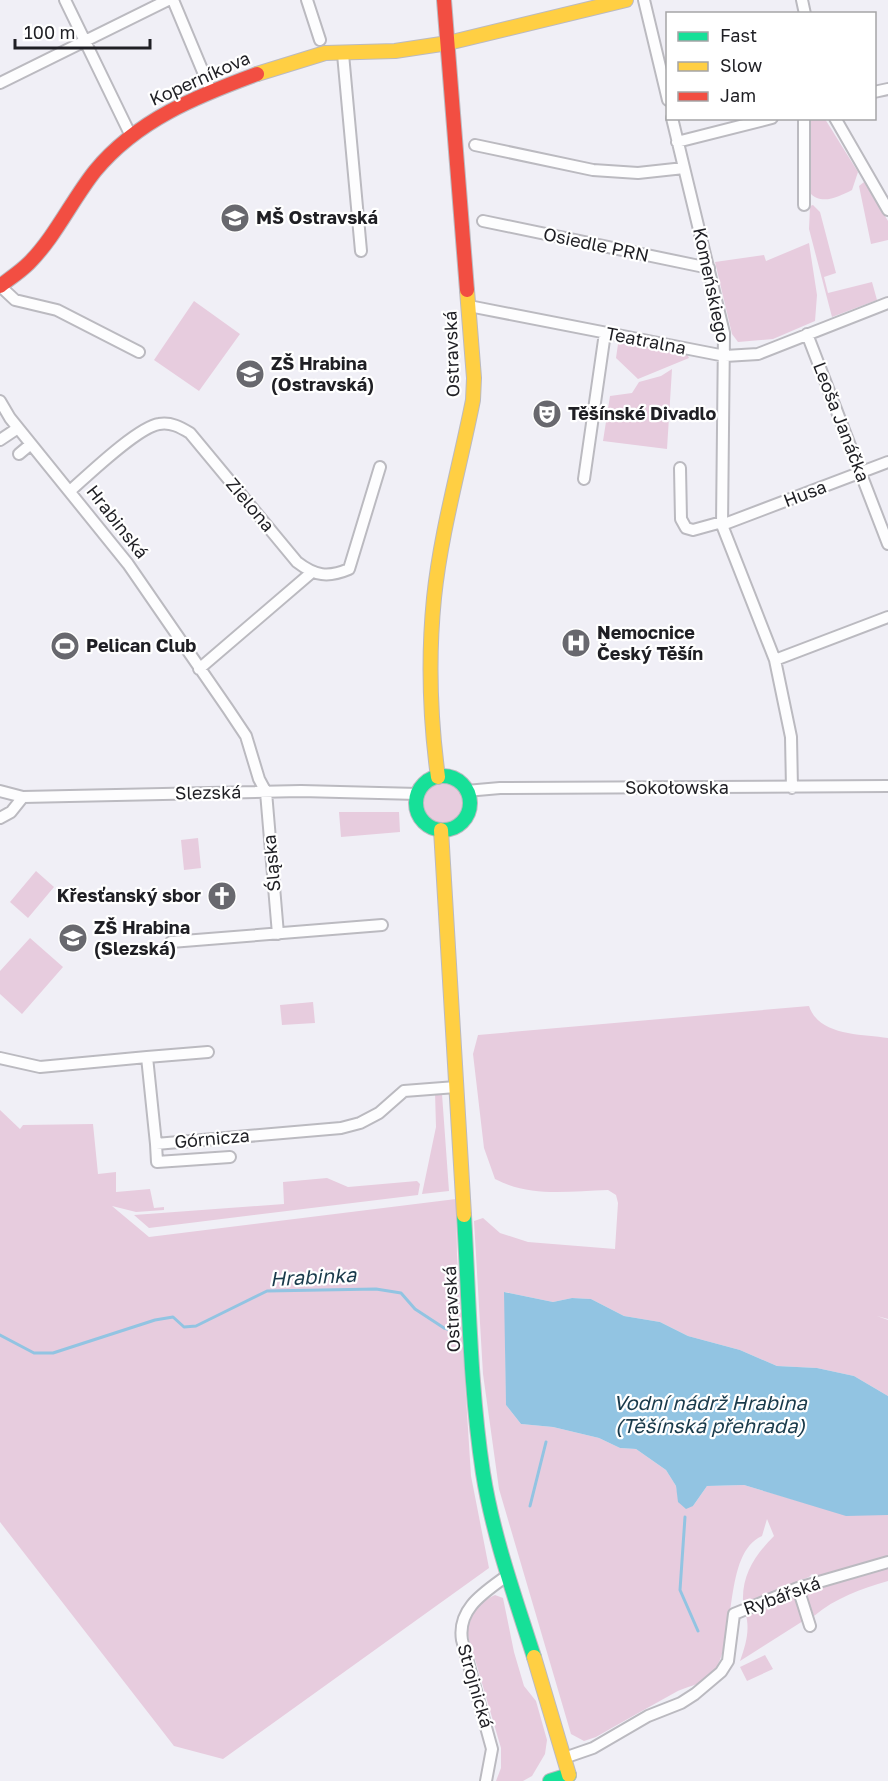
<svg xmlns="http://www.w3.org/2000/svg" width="888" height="1781" font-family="'Golos Text',sans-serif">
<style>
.green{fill:#e7ccde}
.water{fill:#92c4e2}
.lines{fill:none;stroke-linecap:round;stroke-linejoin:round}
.stream{stroke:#92c4e2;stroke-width:3}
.street-casing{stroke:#bbbac0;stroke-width:14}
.fast-casing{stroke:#bbbac0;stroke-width:16}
.slow-casing{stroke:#bbbac0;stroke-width:16}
.jam-casing{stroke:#bbbac0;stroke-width:16}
.street{stroke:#fdfdfe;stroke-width:10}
.fast{stroke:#16e098;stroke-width:14}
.slow{stroke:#ffcf43;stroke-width:14}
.jam{stroke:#f24e42;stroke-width:14}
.labels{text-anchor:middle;stroke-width:4.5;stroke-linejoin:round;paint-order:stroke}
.street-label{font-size:18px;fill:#1f1f24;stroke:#fff}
.poi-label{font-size:18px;font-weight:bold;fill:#1f1f24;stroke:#fff;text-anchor:start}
.water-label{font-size:20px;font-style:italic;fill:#193a4b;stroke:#fff}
</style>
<rect width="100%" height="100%" fill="#f0eff6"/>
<path class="green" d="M809 119H825L858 172 852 190C838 197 821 206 809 192Z
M864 182 888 221V240L871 244 859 186Z
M813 205 820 212 836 273 824 277 828 293 872 282 877 300 832 317 809 229 810 206Z
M809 243 817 295 815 321 773 339 738 342 732 334 715 262 764 255 766 261Z
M194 301 240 334 199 391 154 360Z
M623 341 687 354 689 358 638 379 616 358 618 344Z
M672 369 667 449 603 441 610 396 632 393 639 382 661 376Z
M423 803a20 20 0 1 1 40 0a20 20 0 1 1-40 0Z
M339 812H399L400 832 341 837Z
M198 838 201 868 184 870 181 840Z
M36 871 54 887 28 918 10 902Z
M30 938 63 967 22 1014 0 994V971Z
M313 1002 315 1023 282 1025 280 1005Z
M809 1006C819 1036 861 1034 888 1038V1319L877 1316 888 1320V1396L854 1376 817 1368 777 1366 740 1350 688 1336 660 1322 624 1316 591 1299 572 1298 553 1302 505 1292 506 1405 521 1424 553 1427 599 1438 620 1448 636 1449 666 1470 676 1486 679 1502 693 1506 707 1486 744 1485 846 1515H888V1581C861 1589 835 1598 814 1616L805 1592 821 1585V1577L812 1574 809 1577 791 1584 803 1621 740 1661C745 1647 749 1634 747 1620 746 1614 743 1607 743 1601 742 1574 756 1554 774 1536L767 1519 762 1536C723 1553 737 1637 715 1670 706 1685 689 1685 676 1692 649 1707 622 1722 596 1737L584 1741 571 1734 499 1489 483 1374 474 1221 483 1218 500 1233 528 1242 615 1249 618 1203 616 1195 608 1190C570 1191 530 1198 495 1179L484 1148 473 1054 478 1035Z
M435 1092 442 1094 449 1191 422 1194 436 1127Z
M0 1110 20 1129 23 1125 93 1124 98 1174 116 1172V1192L150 1189 154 1208 164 1207V1210L136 1212 112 1206 149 1237 456 1199 457 1255 471 1476 489 1568 223 1759 174 1746 0 1522Z
M327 1178 348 1187 417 1181 420 1184 418 1195 149 1228 134 1215 284 1204 283 1182Z
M495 1595 503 1598 514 1652 524 1686 536 1701 547 1740 545 1754 532 1776 523 1781H496L501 1768V1748L467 1632C471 1615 478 1602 495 1595Z
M765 1655 773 1669 747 1681 740 1667Z"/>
<path class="water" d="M504 1292 553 1302 572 1298 591 1299 624 1316 660 1322 688 1336 740 1350 777 1366 817 1368 854 1376 888 1396V1515L846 1516 744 1485 707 1486 693 1506 686 1509 678 1502 676 1486 666 1470 636 1449 620 1448 599 1438 553 1427 521 1424 506 1405Z"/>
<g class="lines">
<path class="stream" d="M0 1335 34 1353H53L155 1320 173 1317 184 1327 196 1326 267 1291 376 1289 401 1293 415 1309 444 1328 454 1331
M530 1506 546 1442
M685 1517 680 1590 698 1631"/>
<g class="street-casing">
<path id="street" d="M65 0 131 136
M173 0 211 91
M307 0 320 40
M644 0 668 100
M802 0 805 14
M343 54 361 251
M0 83 168 0
M874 92 888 89
M672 118 724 333 722 525 775 660 791 737 792 788
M835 118 888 210
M677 142 772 118
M475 145 593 170 638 173 684 168
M804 205V118
M483 221 709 268
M0 286 15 300 57 310 139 352
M469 306 725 356 758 354 888 303
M807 334 888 544
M0 401 10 418 128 564 228 709 246 736 259 779 266 792 278 934
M0 440 18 428
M19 454 31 444
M680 468 681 519 686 528 693 530 722 522
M584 479 605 333
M70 491C88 475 138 427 159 424 171 422 180 427 190 433L297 562C315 576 328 578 349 569L380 467
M722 525 888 462
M775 660 888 617
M199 669 311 573
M0 791 23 797 301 791 418 794
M466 791 500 788 888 786
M0 818 11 812 23 797
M171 942 382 925
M147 1057 208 1052
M0 1058 40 1067 147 1057 156 1144 341 1128 360 1123 379 1113 404 1091 456 1087
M156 1144 157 1162 230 1157
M798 1588 810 1626
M564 1758 593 1748 648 1716 681 1703 695 1694 721 1672 728 1661 734 1614 798 1588 888 1562
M486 1781 492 1749 462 1640C457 1608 485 1592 508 1575"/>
</g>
<g class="fast-casing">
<path id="fast" d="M416 803a27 27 0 1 1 54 0a27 27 0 1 1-54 0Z
M464 1215C469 1300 470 1388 483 1473 493 1536 515 1597 534 1657
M550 1781 569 1775"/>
</g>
<g class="slow-casing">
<path id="slow" d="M257 74 325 53 395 51 448 43 626 0
M438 777C430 718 428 658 434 598 441 531 460 466 473 400L474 378 467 290
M441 830 464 1215
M534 1657 569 1775"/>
</g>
<g class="jam-casing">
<path id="jam" d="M444 0 467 290
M0 286C9 279 20 272 29 263 55 237 72 200 95 171 137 120 197 96 257 74"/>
</g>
<use href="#street" class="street"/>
<use href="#fast" class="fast"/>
<use href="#slow" class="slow"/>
<use href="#jam" class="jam"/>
</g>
<defs>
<g id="school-disc" transform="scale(1.5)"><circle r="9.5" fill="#68686e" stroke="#fff"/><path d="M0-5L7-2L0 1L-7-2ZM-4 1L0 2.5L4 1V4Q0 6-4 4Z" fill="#fff"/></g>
<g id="theatre-disc" transform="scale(1.5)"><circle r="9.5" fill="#68686e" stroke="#fff"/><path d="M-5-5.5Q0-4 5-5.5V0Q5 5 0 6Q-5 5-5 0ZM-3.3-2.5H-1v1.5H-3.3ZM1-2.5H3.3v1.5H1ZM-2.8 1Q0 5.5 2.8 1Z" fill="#fff"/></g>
<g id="hospital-disc" transform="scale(1.5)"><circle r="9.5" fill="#68686e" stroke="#fff"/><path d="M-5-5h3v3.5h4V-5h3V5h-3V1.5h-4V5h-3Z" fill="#fff"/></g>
<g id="stadium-disc" transform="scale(1.5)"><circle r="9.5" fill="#68686e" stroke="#fff"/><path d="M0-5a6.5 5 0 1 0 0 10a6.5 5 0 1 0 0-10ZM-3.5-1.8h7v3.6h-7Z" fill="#fff"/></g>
<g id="church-disc" transform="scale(1.5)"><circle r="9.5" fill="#68686e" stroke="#fff"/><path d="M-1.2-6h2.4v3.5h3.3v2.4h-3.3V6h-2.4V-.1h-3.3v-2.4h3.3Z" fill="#fff"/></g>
</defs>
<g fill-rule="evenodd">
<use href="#school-disc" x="235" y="218"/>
<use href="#school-disc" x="250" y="374"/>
<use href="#theatre-disc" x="547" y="414"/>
<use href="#hospital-disc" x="576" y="643"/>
<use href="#stadium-disc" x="65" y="646"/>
<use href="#church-disc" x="222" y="896"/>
<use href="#school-disc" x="73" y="938"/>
</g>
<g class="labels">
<g class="street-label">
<text transform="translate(200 79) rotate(-24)" y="6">Koperníkova</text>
<text transform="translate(596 245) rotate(12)" y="6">Osiedle PRN</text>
<text transform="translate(711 285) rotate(78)" y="6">Komeńskiego</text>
<text transform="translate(646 341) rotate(11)" y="6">Teatralna</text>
<text transform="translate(452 354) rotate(-92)" y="6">Ostravská</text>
<text transform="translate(841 422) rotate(69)" y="6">Leoša Janáčka</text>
<text transform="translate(805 494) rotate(-21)" y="6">Husa</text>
<text transform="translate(250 505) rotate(50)" y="6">Zielona</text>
<text transform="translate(117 522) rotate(52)" y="6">Hrabinská</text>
<text x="677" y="794">Sokołowska</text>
<text transform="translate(208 793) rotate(-1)" y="6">Slezská</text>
<text transform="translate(272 863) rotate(-95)" y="6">Śląska</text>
<text transform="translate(212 1139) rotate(-5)" y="6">Górnicza</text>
<text transform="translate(452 1309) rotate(-93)" y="6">Ostravská</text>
<text transform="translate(782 1596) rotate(-20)" y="6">Rybářská</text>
<text transform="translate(475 1686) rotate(74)" y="6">Strojnická</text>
</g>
<g class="poi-label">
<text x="256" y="224">MŠ Ostravská</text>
<text x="271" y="370">ZŠ Hrabina<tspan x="271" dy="21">(Ostravská)</tspan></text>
<text x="568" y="420">Těšínské Divadlo</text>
<text x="597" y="639">Nemocnice<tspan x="597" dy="21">Český Těšín</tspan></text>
<text x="86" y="652">Pelican Club</text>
<text x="201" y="902" text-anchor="end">Křesťanský sbor</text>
<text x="94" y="934">ZŠ Hrabina<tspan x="94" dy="21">(Slezská)</tspan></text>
</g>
<g class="water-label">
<text transform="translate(313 1277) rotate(-3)" y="7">Hrabinka</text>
<text x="710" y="1410">Vodní nádrž Hrabina<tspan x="710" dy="23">(Těšínská přehrada)</tspan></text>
</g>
</g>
<rect x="666" y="12" width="210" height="108" fill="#ffffff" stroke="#a5a5a7" stroke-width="1.5"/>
<rect x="678" y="32" width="30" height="9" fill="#16e098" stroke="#a5a5a7" stroke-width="1.5"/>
<text x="720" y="42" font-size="18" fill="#1f1f24">Fast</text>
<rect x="678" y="62" width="30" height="9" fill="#ffcf43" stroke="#a5a5a7" stroke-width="1.5"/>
<text x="720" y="72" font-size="18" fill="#1f1f24">Slow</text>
<rect x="678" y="92" width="30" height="9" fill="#f24e42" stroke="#a5a5a7" stroke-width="1.5"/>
<text x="720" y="102" font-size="18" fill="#1f1f24">Jam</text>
<path d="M15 39v9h135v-9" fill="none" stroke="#1f1f24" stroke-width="3"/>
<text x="24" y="39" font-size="18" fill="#1f1f24" stroke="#ffffff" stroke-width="4.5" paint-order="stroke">100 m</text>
</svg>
